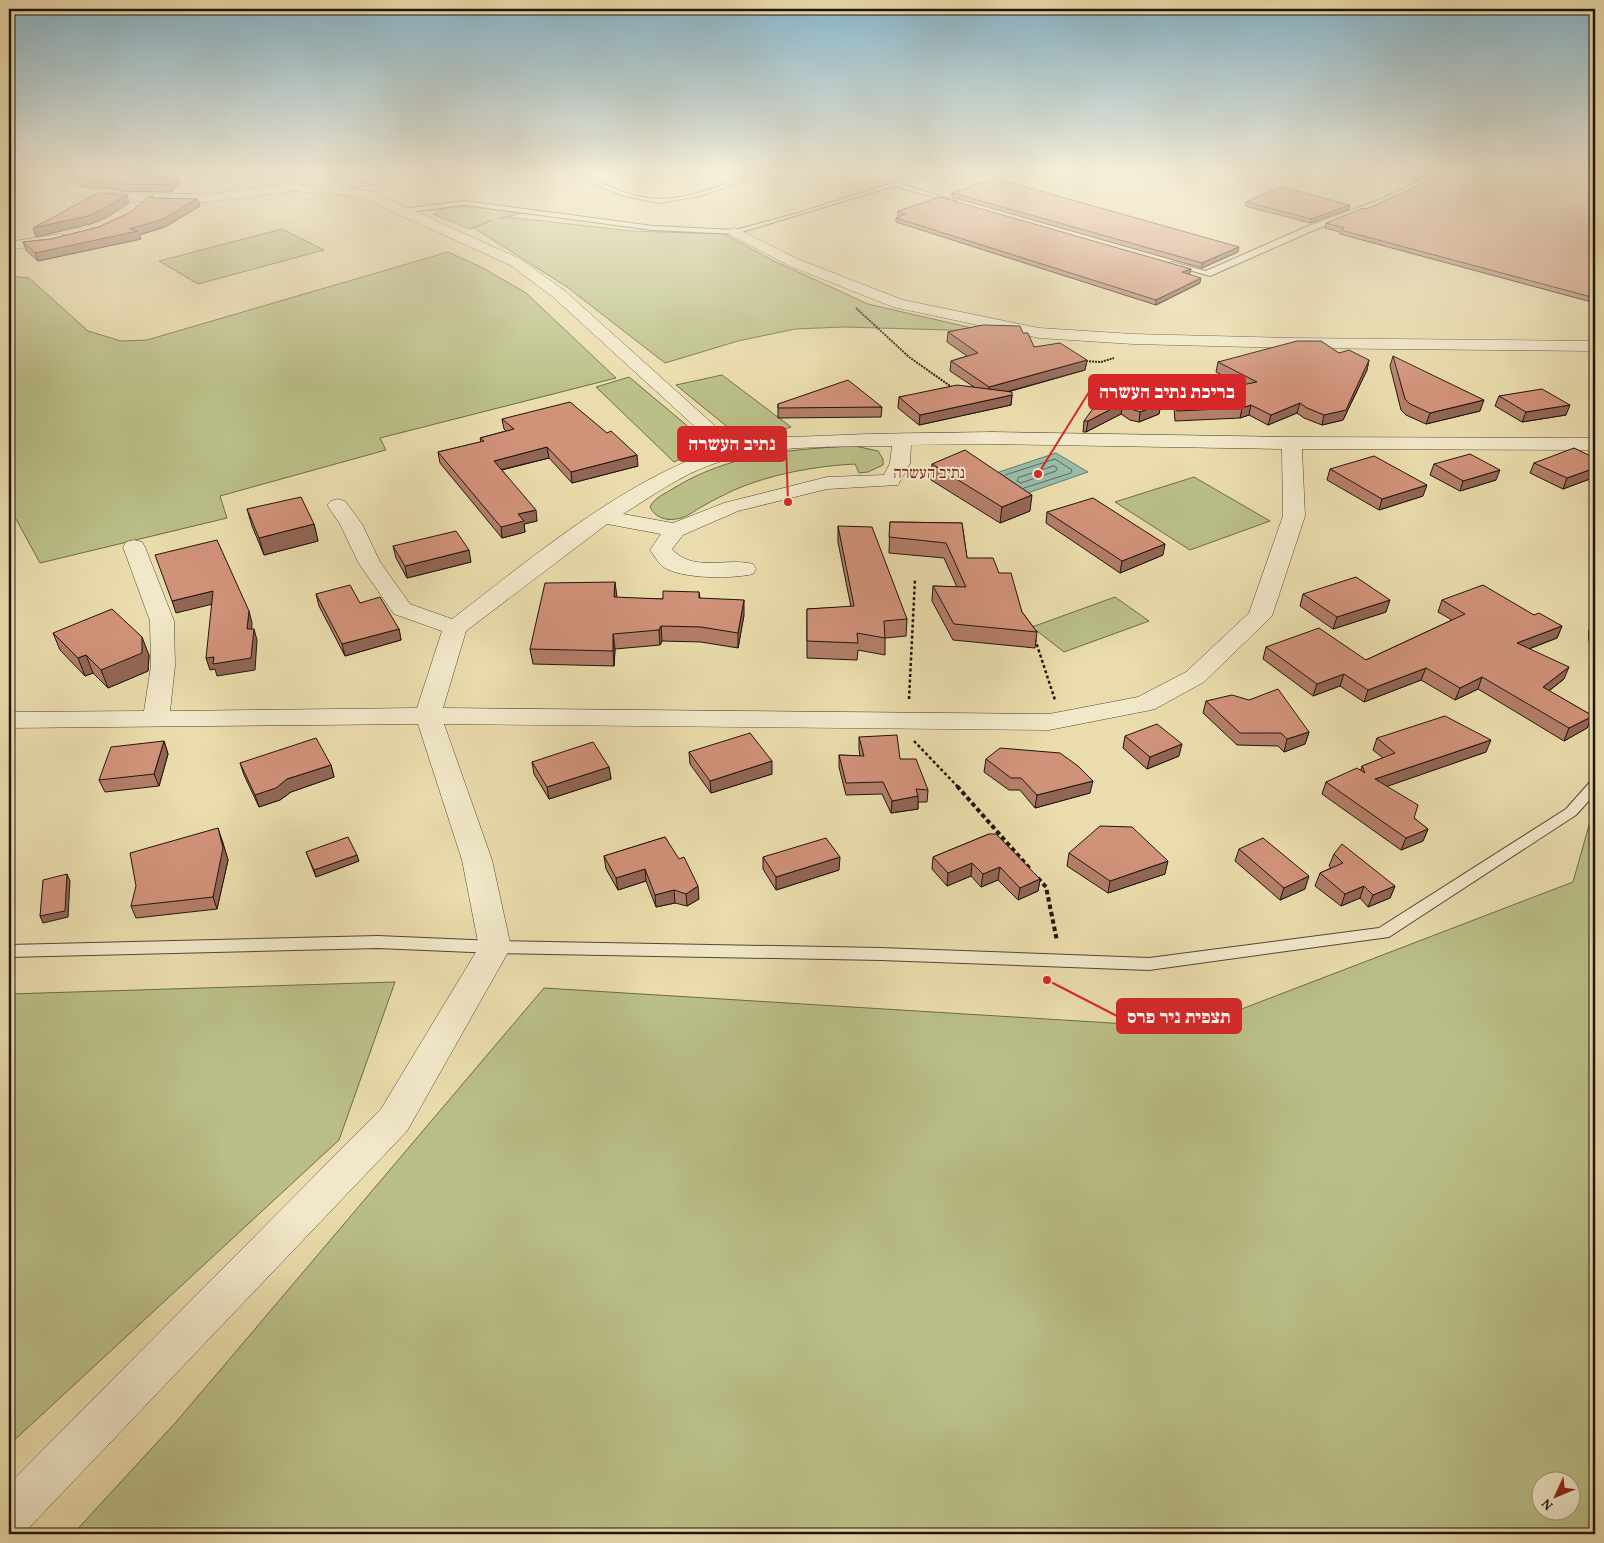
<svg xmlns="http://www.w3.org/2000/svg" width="1604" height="1543" font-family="'Gentium Book Plus','Frank Ruhl Libre',serif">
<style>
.green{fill:#babf87;stroke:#6d6a4a;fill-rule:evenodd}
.water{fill:#98bca8;stroke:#68796a}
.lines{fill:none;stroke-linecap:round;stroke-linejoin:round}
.shore{stroke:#5c685a;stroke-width:1}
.service-casing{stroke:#524634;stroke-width:2}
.minor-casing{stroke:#524634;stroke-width:1}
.tertiary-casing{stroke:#524634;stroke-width:1}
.secondary-casing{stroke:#20140c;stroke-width:1}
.path-far2{stroke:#20140c;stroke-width:2;stroke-dasharray:2 1;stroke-linecap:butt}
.path-far1{stroke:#20140c;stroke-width:2.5;stroke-dasharray:3 2.5;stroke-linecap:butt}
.path{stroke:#20140c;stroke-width:4;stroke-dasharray:4.5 3;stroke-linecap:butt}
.service{fill:#f1e8c9;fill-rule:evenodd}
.minor{fill:#f1e8c9;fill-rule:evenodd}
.tertiary{fill:#f1e8c9;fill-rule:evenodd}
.secondary{fill:#f1e8c9;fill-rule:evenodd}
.wall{fill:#b47e69;stroke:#20140c}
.shaded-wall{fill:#926655;stroke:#20140c}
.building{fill:#d1927a;stroke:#20140c}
.labels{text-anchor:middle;stroke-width:4;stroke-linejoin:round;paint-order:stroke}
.far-quarter-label{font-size:16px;fill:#7a1f14;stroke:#f1e8c9}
.leader{fill:none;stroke:#d62828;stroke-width:2}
.callout-dot{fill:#d62828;stroke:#f1e8c9;stroke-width:2}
.callout{fill:#d62828;stroke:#d62828;stroke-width:2}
.callout-label{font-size:19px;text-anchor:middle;font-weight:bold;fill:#fff}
</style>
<rect width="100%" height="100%" fill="#eadcac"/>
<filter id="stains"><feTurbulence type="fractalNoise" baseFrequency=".004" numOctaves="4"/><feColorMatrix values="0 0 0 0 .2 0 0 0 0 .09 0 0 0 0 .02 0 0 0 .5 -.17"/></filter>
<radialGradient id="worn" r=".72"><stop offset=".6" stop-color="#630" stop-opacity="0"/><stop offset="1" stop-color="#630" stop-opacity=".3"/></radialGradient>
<path class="green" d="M471 206 522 213 498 219 508 217 632 231 724 234 774 261 868 304 985 331 843 327 795 329 738 341 665 363 567 287 474 228 492 220 470 229 433 214C442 205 459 207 471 206Z
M282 229 324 250 198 284 159 261Z
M448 252 483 268 526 293 616 378 380 438 386 450 220 496 227 518 40 563 16 519 9 521V276L29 278 88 331 121 341 147 340Z
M722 375 791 427 769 434H736L676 385Z
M629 377 703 439 705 444 703 448 674 462 596 387Z
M855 446 878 451 883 459V465L868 472 859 473 855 464C815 466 771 474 734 490 724 495 713 500 703 506 694 511 686 518 676 519 665 521 655 517 650 507 654 498 666 493 674 488 729 454 791 449 855 446Z
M1194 477 1270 521 1190 550 1115 502Z
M1115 597 1149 621 1064 652 1032 627Z
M1595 804V1534H73L177 1421 544 988 1192 1028 1573 882ZM1542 1480H1572V1510H1542Z
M395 982 339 1140 9 1445V994Z"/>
<path class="water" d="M1056 453 1088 472 1019 496 987 476Z"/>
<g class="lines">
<path class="shore" d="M1054 466 1057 468 1056 471 1021 483 1017 481 1018 478Z
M1005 475 1055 459 1072 470 1071 473 1024 488"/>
<g class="service-casing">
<path id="service" d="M404 173H415L356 188 353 186Z
M568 173H576C600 182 624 195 649 198 685 203 724 183 758 173H767L700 196 659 203 624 196Z
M924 173H933L901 184 956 201V203L894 186 735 234 653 230 464 205 403 213 399 211 403 209 464 201 653 226 735 230 798 213Z
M1435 173H1443L1388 200 1312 231 1210 276 1168 264 1172 262 1206 271 1306 227 1384 198Z
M1595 627V644L1589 640V631Z
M1595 781V794L1576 815 1389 937 1149 970 881 960 495 953 378 948 9 957V945L378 936 495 941 881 948 1149 958 1379 928 1566 809 1590 782Z"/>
</g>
<g class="minor-casing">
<path id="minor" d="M32 173H49L77 187 110 193 209 194 294 183 301 187 294 191 209 202 110 201 68 193 34 176Z
M735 228 800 260 903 300 1039 328 1133 334 1291 338 1595 341V351L1291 348 1133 344 1039 338 893 307 790 266 730 235 728 232 730 229Z
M60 234 65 235 67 238 65 241 9 250V242Z
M992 432 1292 437 1595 438V450L1302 449 1305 516 1272 616 1204 682 1155 709 1146 711 1049 730 444 724 492 860 511 947 407 1131 25 1532 9 1534V1484L381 1109 479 947 462 860 418 724 9 728V712L144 711 151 666 150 621 123 547 126 542 134 540 142 542 145 547 174 621 175 666 170 711 417 708 442 631 394 614 358 562 340 524 327 505 331 501 338 499 345 501 362 524 380 562 410 604 452 619C540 552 649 457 761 439 779 436 799 437 818 436 876 433 934 433 992 432ZM992 444 1282 449 1283 516 1249 613 1186 672 1138 697 1049 714 443 708 466 631 607 524 661 534 650 550C654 555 659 565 665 568 684 579 732 579 753 574L756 569 753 564C726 557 693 573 672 549L683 535 738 511 827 489 898 485 910 463 911 445ZM892 446 890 463 884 475 827 477 724 503 673 523 623 514C652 496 681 475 713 464 770 444 832 447 892 446Z"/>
</g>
<g class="tertiary-casing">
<path id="tertiary" d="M323 184 373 192 520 259 565 291 744 452 741 456 734 458 727 456 553 297 510 265 365 199 318 191 316 188Z"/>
</g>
<g class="secondary-casing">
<path id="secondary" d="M280 173H294L290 181C311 189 335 186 355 175L356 173H369L366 180C339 195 308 197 279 186L275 178Z"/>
</g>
<path class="path-far2" d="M856 308 909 357 953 388
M1083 361 1101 362 1114 358"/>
<path class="path-far1" d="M1035 639 1055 700
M909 699 915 579
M914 741 958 787"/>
<path class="path" d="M957 786 1031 870
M1038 878 1046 887 1057 941"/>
<use href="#service" class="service"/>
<use href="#minor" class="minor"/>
<use href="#tertiary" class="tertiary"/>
<use href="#secondary" class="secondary"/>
</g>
<path class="wall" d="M66 173 133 175 178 177 180 184 171 192 119 191 118 189 85 187 69 181Z
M1380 173H1431L1415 181Z
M1595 173V303L1340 234V232L1325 228 1326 223 1367 209 1419 185Z
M952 193 1238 252 1202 268 952 197Z
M155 198 197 199 200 206 165 227 139 235 141 239 38 261 26 250 23 242 51 239 99 227 129 213Z
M1246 202 1349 209 1310 223 1245 206Z
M898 211 1191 269 1190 273 1188 274 1200 283 1156 305 896 222V218L900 216H898Z
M948 332 1023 333 1034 347 1087 360 1085 370 1008 392 1012 395 1011 405 919 425 898 408 899 397 974 387 950 371 951 361 967 356 947 342Z
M1339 353 1369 360 1367 370 1343 420 1322 425 1304 418 1297 413 1268 425 1249 415 1240 418 1175 421 1174 407 1175 398 1242 385 1216 372 1218 362Z
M1393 356 1480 411 1426 424 1406 415 1401 410 1390 366Z
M1131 388 1161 404 1159 414 1139 422 1130 420 1121 414 1086 432H1083L1084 421Z
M1499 396 1566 415 1522 422 1495 406Z
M778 404 882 407 881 417 778 418Z
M502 419 638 466 572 483 549 458 502 470 537 521 524 524 525 532 502 538 440 463 438 452 481 442 480 438 506 431 504 429Z
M1595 458V477L1563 489 1530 473 1534 463Z
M932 464 1030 511 1000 523 931 480Z
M1434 464 1496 480 1460 491 1430 475Z
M1330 469 1423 496 1379 510 1327 480Z
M247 509 314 524 318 541 264 555 252 526Z
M1047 512 1163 555 1120 573 1046 523Z
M890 522 962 523 967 558 999 573 1022 612 1037 632 1035 648 953 640 932 601 933 586 957 587 944 558 889 553Z
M838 526 907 619 906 636 885 638V655L858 650 857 660 807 658V609L851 607 838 542Z
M393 546 471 562 407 578 396 558Z
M699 592 700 598 744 615 738 648 701 642 662 641 660 645 615 649 614 666 533 664 530 649 617 598 663 599Z
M316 594 360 603 399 629 401 640 345 656 319 606Z
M1303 594 1386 612 1333 629 1300 606Z
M1442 600 1534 615 1562 626 1557 638 1529 649 1564 679 1549 691 1593 716 1587 728 1564 741 1478 689 1455 700 1421 680 1364 702 1340 686 1313 696 1263 659 1266 647 1366 660 1452 620 1438 612Z
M53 633 149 655 148 671 108 688 93 673 85 676 60 650Z
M1206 701 1309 732 1305 744 1284 752 1278 746 1237 745 1203 713Z
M1125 736 1179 756 1147 769 1123 748Z
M859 737 900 759 928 790 927 802H918V809L891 813 882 794 846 795 839 767V755L860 756 859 749Z
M1377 738 1486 752 1387 786 1414 818 1428 829 1423 841 1401 850 1322 794 1326 782 1361 770 1362 766 1383 758 1373 750Z
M164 741 168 754 159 786 105 792 99 780Z
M689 752 772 774 711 793 690 764Z
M986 759 1090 793 1035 808 1020 790H1009L984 772Z
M532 762 609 767 611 779 549 799 534 774Z
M240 763 331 765 334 777 291 792 280 800 259 807 244 775Z
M989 834 1040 879 1038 891 1018 900 998 880 981 887 971 876 947 886 932 869 933 857Z
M665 837 699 899 687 906 675 903 656 907 646 881 618 890 606 869 604 856Z
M222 840 228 860 217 909 136 918 131 906Z
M1239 849 1305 889 1280 900 1235 861Z
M306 852 359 861 316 877Z
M1069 853 1165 874 1108 893 1067 866Z
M1334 854 1395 886 1390 898 1368 907 1360 898 1341 906 1315 886 1320 873 1331 868 1329 866Z
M763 857 839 870 776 890 763 869Z"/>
<path class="shaded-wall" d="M1424 173H1431L1415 181 1416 177Z
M178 177 180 184 171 192 169 185Z
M127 195 129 203 106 218 91 224 36 237 33 228Z
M197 199 200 206 165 227 139 235 141 239 38 261 35 253 130 229Z
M1350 205 1349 209 1310 223 1311 219Z
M1239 247 1238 252 1202 268V263Z
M1191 269 1190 273 1181 277 1182 272Z
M1201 278 1200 283 1156 305V300Z
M1087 360 1085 370 988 397 989 387Z
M1369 360 1367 370 1343 420 1322 425 1324 415Z
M1012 395 1011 405 919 425 920 415Z
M1484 400 1480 411 1426 424 1430 413Z
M1123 403 1121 414 1086 432 1088 421Z
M1300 403 1297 413 1268 425 1271 415Z
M1161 404 1159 414 1139 422 1140 412Z
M1251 405 1249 415 1240 418 1242 408Z
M1570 405 1566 415 1522 422 1526 412Z
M547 447 549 458 495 471 494 461Z
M637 455 638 466 572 483 571 472Z
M1595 468V477L1563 489 1567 478Z
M1500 470 1496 480 1460 491 1463 481Z
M1427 485 1423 496 1379 510 1382 499Z
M1032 495 1030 511 1000 523 1002 507Z
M536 510 537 521 524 524 525 532 502 538 501 527 518 514Z
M314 524 318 541 264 555 259 538Z
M1165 544 1163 555 1120 573 1122 561Z
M469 550 471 562 407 578 405 566Z
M615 582 617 597 616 613 614 597Z
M213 591 217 603 176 613 172 601Z
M744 600V615L738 648V633Z
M1390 600 1386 612 1333 629 1337 617Z
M249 611 252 623 251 641 247 629Z
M9 621 13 662 9 663Z
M661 626 662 641 660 645 659 630Z
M1562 626 1557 638 1512 655 1517 643Z
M254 629 257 640 255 670 217 676 215 669 210 670 206 658Z
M399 629 401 640 345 656 342 644Z
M613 634 615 649 614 666 613 651Z
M142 637 149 655 148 671 108 688 101 670Z
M86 655 93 673 85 676 78 658Z
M1569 667 1564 679 1538 699 1543 687Z
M1426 668 1421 680 1364 702 1368 690Z
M1344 674 1340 686 1313 696 1317 684Z
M1482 677 1478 689 1455 700 1460 688Z
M1593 716 1587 728 1564 741 1569 728Z
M1309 732 1305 744 1284 752 1287 739Z
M1491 740 1486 752 1371 792 1375 779Z
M164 741 168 754 159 786 154 774Z
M1182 744 1179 756 1147 769 1150 757Z
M772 761V774L711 793 710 781Z
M331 765 334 777 291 792 280 800 259 807 255 795 287 779Z
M609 767 611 779 549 799 547 787Z
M1093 781 1090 793 1035 808 1037 795Z
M918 796V809L891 813 892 801Z
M218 828 222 840 228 860 217 909 213 897Z
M1428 829 1423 841 1401 850 1406 838Z
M357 855 359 861 316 877 314 870Z
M840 857 839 870 776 890V877Z
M1168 861 1165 874 1108 893 1110 881Z
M972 863 971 876 947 886 948 873Z
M1000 867 998 880 981 887 983 874Z
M645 869 646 881 618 890 616 878Z
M67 874 70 881 68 917 43 923 40 916Z
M1309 876 1305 889 1280 900 1284 888Z
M1040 879 1038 891 1018 900 1020 888Z
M698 886 699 899 687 906 686 894Z
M1364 886 1360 898 1341 906 1345 894Z
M1395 886 1390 898 1368 907 1373 895Z
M674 890 675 903 656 907 655 895Z"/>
<path class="building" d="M66 173H129L133 175 178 177 169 185 116 184 120 182 82 179 67 174Z
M1399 173H1424L1416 177Z
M1441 173H1595V298L1341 230 1344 228 1326 223 1363 208 1367 209 1419 185Z
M994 178 1239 247 1202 263 952 193Z
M1281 187 1350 205 1311 219 1246 202Z
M98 193 127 195 103 209 88 216 33 228Z
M150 196H154L151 198 197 199 163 219 130 229 138 231 35 253 23 242 51 239 99 227 129 213Z
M940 197 1191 269 1182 272 1201 278 1156 300 896 218 905 214 898 211Z
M983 325 1020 326 1023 333H1028L1034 347 1060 343 1087 360 989 387 951 361 978 353 948 332Z
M1297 341H1321L1339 353 1349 350 1369 360 1346 410 1324 415 1307 408 1300 403 1271 415 1251 405 1242 408 1177 411 1175 398 1257 382 1218 362Z
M1393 356 1484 400 1430 413 1410 404 1405 399Z
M1115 378 1131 388 1136 387 1161 404 1140 412 1131 409 1123 403 1088 421H1084Z
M848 380 882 407 778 408V404Z
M957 385 1012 392V395L920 415 899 397Z
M1542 389 1570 405 1526 412 1499 396Z
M570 402 607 433 611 431 637 455 571 472 547 447 494 461 536 510 518 514 524 521 501 527 438 452 484 441 480 438 514 429 502 419Z
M1574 448 1595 458V468L1567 478 1534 463Z
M965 450 1032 495 1002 507 932 464Z
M1470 454 1500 470 1463 481 1434 464Z
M1374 456 1427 485 1382 499 1330 469Z
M301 497 314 524 259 538 247 509Z
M1093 498 1165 544 1122 561 1047 512Z
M890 522 962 523 967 558H993L999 573H1011L1022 612 1037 632 954 624 933 586 966 587 946 543 889 537Z
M838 526 872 527 907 619 884 621 885 638 857 633 858 643 807 641V609L854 606Z
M456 531 469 550 405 566 393 546Z
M217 540 249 611 247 629H254L251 658 213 664 214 657 206 658 213 591 172 601 155 555Z
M1356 577 1390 600 1337 617 1303 594Z
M615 582 614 597 663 599V591L699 592V598L744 600 738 633 701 627 661 626 659 630 613 634V651L530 649 545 583Z
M350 585 360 603 380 597 399 629 342 644 316 594Z
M1483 585 1534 615 1539 613 1562 626 1517 643 1569 667 1543 687 1593 716 1569 728 1482 677 1460 688 1426 668 1368 690 1344 674 1317 684 1266 647 1319 628 1366 660 1465 614 1442 600Z
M112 609 142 637V653L101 670 86 655 78 658 53 633Z
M1278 689 1309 732 1287 739 1281 733H1240L1206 701 1232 695 1249 700Z
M1445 716 1491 740 1375 779 1418 805 1414 818 1428 829 1406 838 1326 782 1357 768 1365 773 1362 766 1395 753 1377 738Z
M1157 724 1182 744 1150 757 1125 736Z
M750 733 772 761 710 781 689 752Z
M897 735 900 759H916L928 790 916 789 918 796 892 801 883 782 846 783 839 755 864 756 859 737Z
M316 738 331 765 287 779 276 788 255 795 240 763Z
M164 741 154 774 99 780 111 747Z
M593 742 609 767 547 787 532 762Z
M1000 748 1060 753 1078 766 1093 781 1037 795 1021 778H1011L986 759Z
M1100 826 1132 827 1168 861 1110 881 1069 853Z
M218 828 223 848 213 897 131 906 136 886 130 853Z
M989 834H996L1040 879 1020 888 1000 867 983 874 972 863 948 873 933 857Z
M348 837 357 855 314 870 306 852Z
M665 837 679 859 684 857 698 886 686 894 674 890 655 895 645 869 616 878 604 856Z
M826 838 840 857 776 877 763 857Z
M1263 838 1309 876 1284 888 1239 849Z
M1342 844 1395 886 1373 895 1364 886 1345 894 1320 873 1343 863 1334 854Z
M67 874 65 911 40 916 43 880Z"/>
<linearGradient id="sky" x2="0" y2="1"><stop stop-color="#88b7ce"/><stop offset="0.44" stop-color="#f6efda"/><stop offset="1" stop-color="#f6efda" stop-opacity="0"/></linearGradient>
<rect width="1604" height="389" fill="url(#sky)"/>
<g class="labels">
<g class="far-quarter-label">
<text x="929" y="478">נתיב העשרה</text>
</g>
</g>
<path class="leader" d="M1038 474L1089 392M788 502L786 444M1047 980L1117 1016"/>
<g class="callout-dot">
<circle cx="1038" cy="474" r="5"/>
<circle cx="788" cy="502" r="5"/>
<circle cx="1047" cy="980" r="5"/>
</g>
<g class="callout">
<rect x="1089" y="375" width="156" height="34" rx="5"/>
<rect x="678" y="427" width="108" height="34" rx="5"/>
<rect x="1117" y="999" width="124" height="34" rx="5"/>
</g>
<g class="callout-label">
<text x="1167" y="398">בריכת נתיב העשרה</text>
<text x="732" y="450">נתיב העשרה</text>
<text x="1179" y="1023">תצפית ניר פרס</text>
</g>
<rect width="1604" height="1543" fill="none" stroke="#eadcac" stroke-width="30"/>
<rect x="10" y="10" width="1584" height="1523" fill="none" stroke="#20140c" stroke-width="2.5"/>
<rect x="15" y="15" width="1574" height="1513" fill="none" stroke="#20140c"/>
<g transform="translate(1556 1496) rotate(226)"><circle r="24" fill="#f1e8c9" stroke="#9d937d"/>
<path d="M0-4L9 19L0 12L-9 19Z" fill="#8f2418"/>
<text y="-8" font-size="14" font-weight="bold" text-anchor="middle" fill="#20140c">N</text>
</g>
<rect width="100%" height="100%" filter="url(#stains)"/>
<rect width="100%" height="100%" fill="url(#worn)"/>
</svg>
